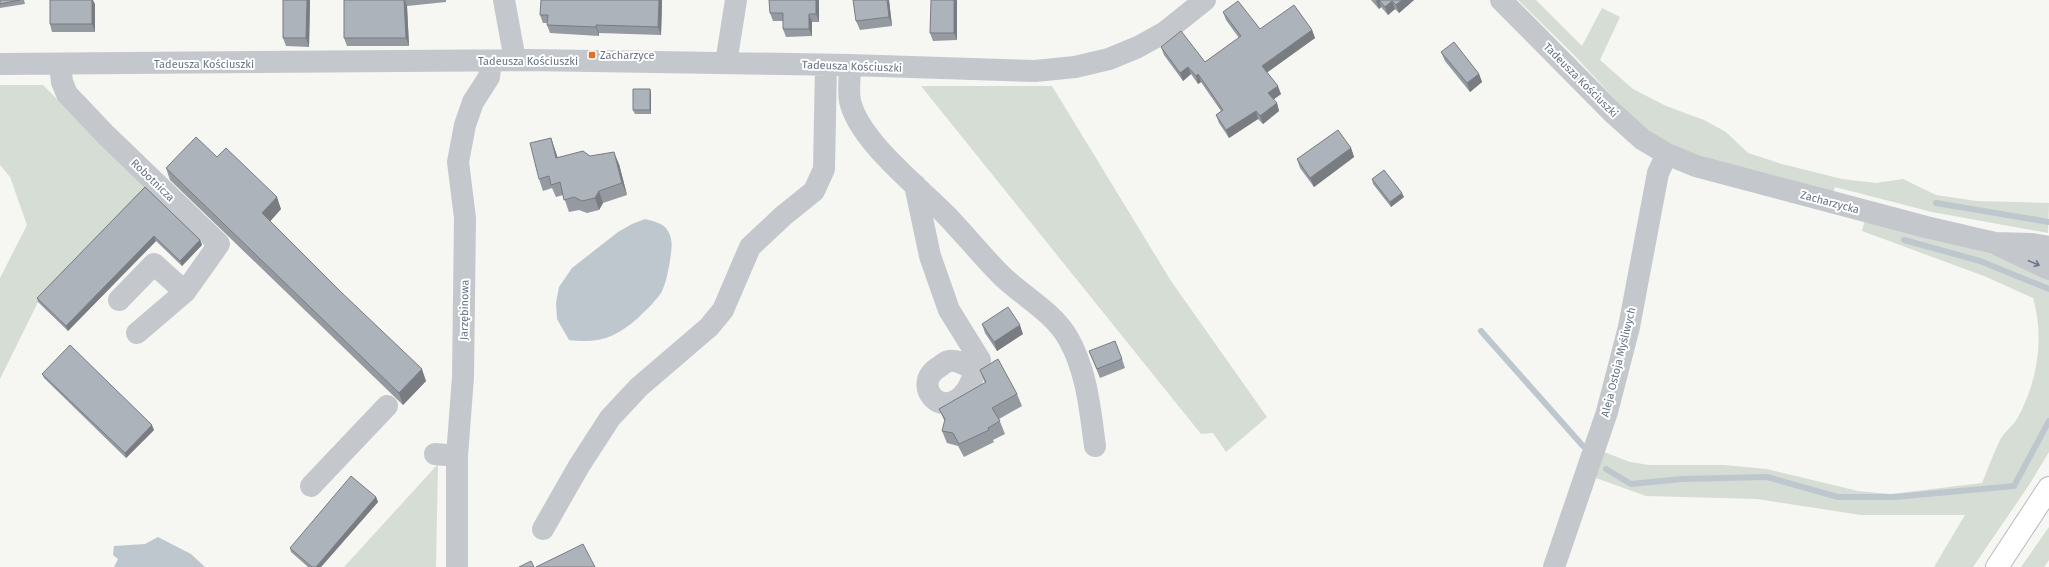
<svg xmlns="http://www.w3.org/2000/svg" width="2049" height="567" font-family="'Fira Sans',sans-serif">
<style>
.green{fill:#d6ddd4}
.water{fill:#bfc7ce}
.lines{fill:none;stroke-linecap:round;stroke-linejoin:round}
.stream{stroke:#bfc7ce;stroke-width:6}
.major-casing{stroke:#b7babf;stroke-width:24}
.minor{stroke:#c4c7cb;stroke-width:22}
.major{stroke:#fff;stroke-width:22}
.wall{fill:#959aa0}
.shaded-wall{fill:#797d82}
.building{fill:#adb3ba;stroke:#797d82}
.oneway{stroke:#6b7688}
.poi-dot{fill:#e17129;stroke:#fff;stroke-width:1.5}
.labels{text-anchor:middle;stroke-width:4;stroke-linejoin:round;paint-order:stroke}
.poi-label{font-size:11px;fill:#667284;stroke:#fff;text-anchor:start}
.street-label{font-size:11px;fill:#667284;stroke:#fff}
</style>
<rect width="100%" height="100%" fill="#f6f6f3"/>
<path class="green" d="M1518 0H1536L1582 46 1602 8 1620 17 1600 60 1633 89 1666 106 1704 120 1726 132 1748 153 1782 164 1842 179 1876 183 1903 179 1936 195 1977 201 2049 203 2048 233 1932 212 1835 187 1833 193 1720 163 1684 150 1666 141 1644 127 1624 109 1574 55Z
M0 85H43L148 190 38 302 0 379V278L27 225 10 177 0 165Z
M921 86H1052L1171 281 1267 417 1226 452 1213 433 1201 434Z
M1865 220 1993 254 2049 277V452L2029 485 1973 567H1934L1965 515H1861L1757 499 1646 496 1596 478 1604 452 1630 462 1649 465H1724L1767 469 1858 491 1891 494 1982 483C1988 469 1993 454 2000 440 2004 432 2012 427 2017 419 2037 383 2045 339 2033 298L1984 276 1862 231Z
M438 464 436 567H344Z
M2049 527V560L2044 567H2021Z"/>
<path class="water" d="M645 219C652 221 664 223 668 231 674 241 671 251 670 261 668 271 666 284 661 293 655 302 646 310 638 318 616 337 599 344 569 340L557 319 556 303 559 287 572 268 618 232 632 224Z
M158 537 191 554 205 567H114L118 559 113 555 114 546 145 544Z"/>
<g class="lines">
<path class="stream" d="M1936 203 2049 222
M1904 240 1980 261 2049 289
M1481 331 1583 446
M1606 469 1631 484 1682 479 1767 477 1838 497H1895L2014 486 2049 421"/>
<g class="major-casing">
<path id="major" d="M1997 567 2049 488"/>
</g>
<path class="minor" d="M504 0 515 60
M1501 0 1613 113 1642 139 1667 154 1696 166 1926 227 1995 243 2032 244 2049 247
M726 63 736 0
M0 64 530 60 850 65 1035 71 1075 67 1109 59 1138 47 1165 32 1205 0
M60 64 62 82 67 94 106 135 219 244 185 292 137 333
M850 65C850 76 848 90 850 101 859 141 919 187 947 216 966 236 983 257 1002 276 1024 297 1053 312 1068 338 1087 371 1090 410 1095 446
M915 185 930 256 949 310 980 360C975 370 972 383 966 391 942 423 910 384 939 367 942 365 946 361 949 361 958 359 968 367 976 370
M1998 245 2049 269
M119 300 154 264 185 292
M435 454 457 456
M311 486 387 406
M543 529 579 466 610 418 639 387 709 327 723 310 750 247 783 216 814 191 824 169 826 65
M457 567V456L463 377 465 218 458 162 465 125 473 102 489 77 491 61
M1554 567 1607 412 1629 327 1658 173 1667 154"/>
<use href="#major" class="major"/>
</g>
<path class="wall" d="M0 0H24L25 4 0 8Z
M283 0H310L309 47 286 46 283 38Z
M344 0H446V2L407 6 409 46H347L344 38Z
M769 0H819V22H812V36L786 37 783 29V21H773L770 13Z
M889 0 892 26 860 30 856 21Z
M931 0H957V40L933 41 930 33Z
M1371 0H1414L1399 13 1395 9 1388 15 1381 7 1379 9Z
M662 2 661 35 599 33V36L550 33 547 25V23H543L540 15Z
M95 4V32H52L50 24Z
M1223 12 1260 29 1312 30 1315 38 1267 72 1281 94 1273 100 1277 103 1279 111 1263 124 1258 119 1229 138 1219 123 1216 115 1221 111 1201 82 1198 84 1191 74 1183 81 1164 55 1161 47 1205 62 1239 38 1226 20Z
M1441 52 1479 74 1482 82 1470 92 1445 61Z
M650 89 651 93V114H635L633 110Z
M551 138 558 158 590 156 619 164 627 195 603 203 599 210 587 213 579 210 569 212 563 195 556 197 552 188 543 191 539 179Z
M1351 148 1354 157 1314 187 1300 168 1297 159Z
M217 157 281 209 270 221 426 381 403 405 170 180 166 168Z
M1372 179 1404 197 1391 207 1373 184Z
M145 187 200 240 202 245 182 266 156 241 68 331 38 302 37 298Z
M982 324 1023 334 997 351 985 333Z
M1089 351 1122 359 1125 368 1100 378Z
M980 370 1017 394 1022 406 999 419 1005 434 993 440 994 442 964 457 958 446 947 443 942 431 945 422 939 409 985 383Z
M42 374 154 430 126 458 44 378Z
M376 497 378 502 321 567H308L291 552 290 548Z"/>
<path class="shaded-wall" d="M92 0H93L95 4V32L92 24Z
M307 0H310V1L309 47 306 38Z
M404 0H405L407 6 409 46 406 38Z
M659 0H662V2L661 35 658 27Z
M816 0H819V22L816 14Z
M887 0H889L892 26 889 17Z
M954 0H957V40L954 33Z
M1377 0H1379L1381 7 1379 9 1376 1Z
M1402 0H1414L1399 13 1396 5Z
M1392 1 1395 9 1388 15 1385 7Z
M809 14 812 22V36L809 29Z
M596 25 599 33V36L596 27Z
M1312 30 1315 38 1265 74 1262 66Z
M1188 67 1191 74 1183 81 1180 73Z
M1198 74 1201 82 1198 84 1196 76Z
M1479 74 1482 82 1470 92 1467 83Z
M1278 86 1281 94 1271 101 1268 93Z
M650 89 651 93V114L650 110Z
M1277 103 1279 111 1263 124 1260 116Z
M1256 111 1258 119 1229 138 1226 130Z
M551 138 555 150 561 170 556 158Z
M1351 148 1354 157 1314 187 1310 178Z
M614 152 619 164 627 195 622 183Z
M599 191 603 203 599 210 595 198Z
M1402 193 1404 197 1391 207 1390 202Z
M277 197 281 209 267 225 262 213Z
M154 236 156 241 68 331 66 326Z
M200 240 202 245 182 266 180 261Z
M1020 325 1023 334 997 351 994 342Z
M422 369 426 381 403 405 399 393Z
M152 425 154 430 126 458 125 453Z
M376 497 378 502 321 567H316Z"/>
<path class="building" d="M0 0H20L0 4Z
M50 0H92V24H50Z
M283 0H307L306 38H283Z
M344 0H404L406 38H344Z
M541 0H659L658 27 596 25V27L547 25 548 15H540Z
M769 0H816V14H809V29H783V13H770Z
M853 0H887L889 17 856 21Z
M931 0H954V33H930Z
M1379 0H1402L1396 5 1392 1 1385 7Z
M1238 1 1260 29 1294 5 1312 30 1262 66 1278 86 1268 93 1277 103 1260 116 1256 111 1226 130 1216 115 1223 110 1198 74 1196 76 1188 67 1180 73 1161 47 1181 31 1205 62 1241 36 1223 12Z
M1454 42 1479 74 1467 83 1441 52Z
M633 89H650V110H633Z
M1338 130 1351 148 1310 178 1297 159Z
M196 137 217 157 226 148 277 197 262 213 341 292 422 369 399 393 166 168Z
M551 138 556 158 583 151 590 156 614 152 622 183 599 191 595 198 582 201 574 197 564 200 560 182 551 185 549 176 539 179 530 143Z
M1384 170 1402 193 1390 202 1372 179Z
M145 187 200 240 180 261 154 236 66 326 37 298Z
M1008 307 1020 325 994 342 982 324Z
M1115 341 1122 359 1097 369 1089 351Z
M70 345 152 425 125 453 42 374Z
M998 359 1017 394 992 408 1000 421 988 428 989 430 959 444 953 433 942 431 945 419 939 409 986 382 980 370Z
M351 476 376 497 316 567H312L290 548Z
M583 544 595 567H536Z
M531 561 534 567H519Z"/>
<defs><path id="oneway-shaft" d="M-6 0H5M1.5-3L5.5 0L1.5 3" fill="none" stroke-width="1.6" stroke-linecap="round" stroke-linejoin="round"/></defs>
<use class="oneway" href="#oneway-shaft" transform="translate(2034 263) rotate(23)"/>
<rect class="poi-dot" x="588" y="51" width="8" height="8" rx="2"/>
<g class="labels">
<g class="poi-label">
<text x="600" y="59">Zacharzyce</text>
</g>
<g class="street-label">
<text x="528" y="65">Tadeusza Kościuszki</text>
<text x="204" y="68">Tadeusza Kościuszki</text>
<text transform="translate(852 66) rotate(2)" y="4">Tadeusza Kościuszki</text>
<text transform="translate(1581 80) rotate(45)" y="4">Tadeusza Kościuszki</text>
<text transform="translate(153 180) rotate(44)" y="4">Robotnicza</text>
<text transform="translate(1830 202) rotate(15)" y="4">Zacharzycka</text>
<text transform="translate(464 310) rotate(-89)" y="4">Jarzębinowa</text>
<text transform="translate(1618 362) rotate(-76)" y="4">Aleja Ostoja Myśliwych</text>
</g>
</g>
</svg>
